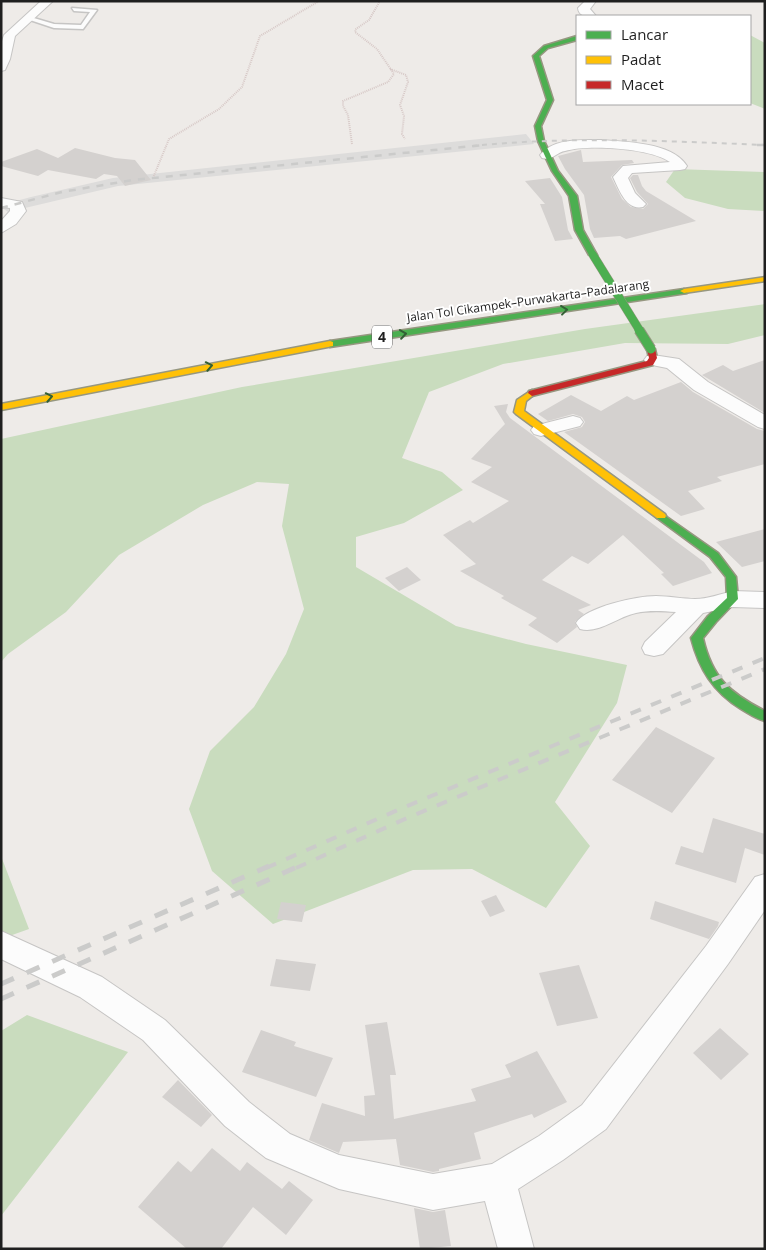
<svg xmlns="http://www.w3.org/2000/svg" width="766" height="1250" font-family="'Open Sans',sans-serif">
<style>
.forest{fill:#c9dcbe}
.pier{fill:#dddcdb}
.building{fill:#d4d1cf}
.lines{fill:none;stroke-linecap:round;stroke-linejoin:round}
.lane-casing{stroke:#c6c5c4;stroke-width:3}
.street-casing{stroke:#c6c5c4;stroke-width:2}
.fast-casing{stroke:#969780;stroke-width:3}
.slow-casing{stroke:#969780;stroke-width:3}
.jam-casing{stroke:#969780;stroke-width:3}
.path{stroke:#d7c9c7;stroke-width:2;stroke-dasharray:1 1;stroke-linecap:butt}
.lane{fill:#fcfcfc;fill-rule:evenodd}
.street{fill:#fcfcfc;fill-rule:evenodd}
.fast{fill:#4caf50;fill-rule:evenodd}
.slow{fill:#ffc107;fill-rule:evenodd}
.jam{fill:#c62828;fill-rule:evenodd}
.rail-far3{stroke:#cbcbca;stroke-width:2;stroke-dasharray:5 5;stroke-linecap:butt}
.rail-far2{stroke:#cbcbca;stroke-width:2.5;stroke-dasharray:7 7;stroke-linecap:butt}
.rail-far1{stroke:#cbcbca;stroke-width:4;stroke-dasharray:11 11;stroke-linecap:butt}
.rail{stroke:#cbcbca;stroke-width:5;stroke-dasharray:14 14;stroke-linecap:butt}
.fast-bridge-far1-casing{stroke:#969780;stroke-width:9;stroke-linecap:butt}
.fast-bridge-casing{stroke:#969780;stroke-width:11;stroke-linecap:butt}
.fast-bridge-far1{stroke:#4caf50;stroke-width:8}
.fast-bridge{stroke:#4caf50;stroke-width:9}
.oneway{stroke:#336035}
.labels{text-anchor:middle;stroke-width:4;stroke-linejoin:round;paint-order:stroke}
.far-street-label{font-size:12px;fill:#1f1f1f;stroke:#fff}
.shield{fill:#fff;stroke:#626262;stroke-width:1}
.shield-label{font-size:14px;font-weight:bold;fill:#1f1f1f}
</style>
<rect width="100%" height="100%" fill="#eeebe8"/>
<path class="forest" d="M750 35 765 43V109L750 103Z
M675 169 765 172V211L728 209 685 198 666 182Z
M765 304V335L728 344 625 343 503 364 429 392 402 458 442 472 463 490 404 523 356 537V567L456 626 526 644 627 665 617 703 555 802 590 846 546 908 472 869 413 870 273 924 212 871 189 809 210 751 254 707 286 654 304 609 282 526 289 484 257 482 203 505 119 555 66 612 8 654 1 662V439L242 387 585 329Z
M1 856 29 929 1 939Z
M27 1015 128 1052 1 1216V1031Z"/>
<path class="pier" d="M526 134 534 144 118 186 8 212 1 207V205L31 197 113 178Z"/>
<path class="building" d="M75 148 115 158 135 160 151 180 125 186 117 176 104 174 96 179 48 170 38 176 1 166V162L37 149 58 158Z
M581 150 583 162 632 160 634 163 622 165 611 177 622 199 631 207 643 209 648 204 637 192 630 178 633 175H638L642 186 646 191 696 221 626 239 620 236 594 238 590 229 584 195 565 169 558 156Z
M550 178 562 197 568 230 573 239 555 241 540 204H545L525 181Z
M765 360V413L702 375 723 365 733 371Z
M681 382 693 392 757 429 765 431V464L717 477 722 481 688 491 705 509 681 516 564 432 582 427 585 422 582 417 573 414 548 421 538 414 571 395 601 411 627 396 634 400Z
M508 404 506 412 510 418 704 562 712 573 673 586 661 574 664 573 623 535 588 564 572 556 542 580 591 605 578 610 584 614 575 622 577 627 557 643 528 625 537 618 501 598 504 596 460 571 476 564 443 535 470 520 473 523 509 501 471 482 492 467 471 459 505 424 494 406Z
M765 529V561L742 567 716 542Z
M407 567 421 580 399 591 385 578Z
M656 727 715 758 672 813 612 780Z
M713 818 765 834V855L745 848 736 883 675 864 681 846 703 853Z
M496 895 505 911 490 917 481 901Z
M655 901 719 922 718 926 709 939 650 919Z
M281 902 306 905 302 922 277 919Z
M276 959 316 964 310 991 270 986Z
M579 965 598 1018 557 1026 539 973Z
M387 1022 396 1075H390L394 1119 476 1101 471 1089 511 1077 505 1065 537 1051 567 1102 534 1118 532 1114 474 1133 481 1159 439 1169V1171L433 1172 400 1165 396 1139 343 1142 339 1153 309 1140 322 1103 365 1116 364 1096 375 1095 365 1025Z
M720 1028 749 1054 721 1080 693 1053Z
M261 1030 296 1042 294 1046 333 1058 316 1097 242 1072Z
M178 1080 212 1115 201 1127 162 1097Z
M212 1148 240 1171 247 1162 282 1189 289 1181 313 1200 286 1235 253 1207 221 1249H187L138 1207 178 1161 191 1172Z
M414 1208 433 1212 445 1210 451 1246 420 1249Z"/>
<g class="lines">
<g class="lane-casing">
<path id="lane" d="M72 8 97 10 83 29 54 28 24 18 27 16 54 24 81 25 90 12 74 11Z"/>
</g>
<g class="street-casing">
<path id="street" d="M41 1H53L15 36 10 59 5 70 1 71V44L4 35Z
M585 1H596L590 9 596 16C589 16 579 18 578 8Z
M601 140C626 142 672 142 687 166L685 169 680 170 632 173 628 178 635 193 646 204 643 207C626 211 619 189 613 177L623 166 670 162C651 148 587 144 565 151 558 152 554 158 547 159L542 158 540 155C553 138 581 140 601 140Z
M1 198 22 202 26 211 16 224 1 233V221L10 211V208L1 207Z
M653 355 679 359 708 382 765 415V429L758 427 694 390 667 368 647 364 644 360 647 356Z
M573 416 580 418 583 422 580 426 541 436 534 434 531 430 534 426Z
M733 591 765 592V608L733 607 703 613 663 654 654 656 645 654 642 648 645 642 676 612C662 611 649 610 636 613 617 617 599 634 580 629L576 623C586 607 637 596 656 596 669 596 682 599 695 599 707 599 721 594 733 591Z
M765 874V910L728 964 606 1129 563 1160 518 1189 534 1249H498L485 1201 433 1210 339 1189 266 1158 225 1126 143 1040 80 997 1 959V931L102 977 165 1020 249 1102 290 1134 339 1155 433 1174 492 1164 539 1136 582 1105 706 946 755 877Z"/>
</g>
<g class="fast-casing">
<path id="fast" d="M577 36V40L548 48 539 56 553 100 541 126 544 141 558 171 577 196 583 230 597 255 593 257 589 255 575 230 569 196 552 171 538 141 535 126 547 100 533 56 544 46Z
M684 289 688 291 687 293 330 347 326 344 330 341Z
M661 513 718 553 736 577 738 599 716 622 703 638C712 678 730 693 765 711V721C756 719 748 713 741 709 713 692 699 669 691 638L708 616 727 598 726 577 710 557 657 518 656 516 657 514Z"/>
</g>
<g class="slow-casing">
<path id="slow" d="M765 277V281L684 293 680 291 684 289Z
M330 341 333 342V346L1 410V404Z
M532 390 536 393 526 401 524 411 665 514 666 516 665 518H657L516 414 514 412 517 400Z"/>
</g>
<g class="jam-casing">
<path id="jam" d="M651 346 655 349 657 358 653 365 532 396 528 393 529 391 647 361 649 358 647 349Z"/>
</g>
<path class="path" d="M390 69 406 75 408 82 400 105 404 116 402 134 405 139
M352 144 348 115 343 106V101L388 82 394 74 377 49 355 32 356 29 369 20 380 1
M153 178 169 139 219 109 242 87 260 36 319 1"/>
<use href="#lane" class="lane"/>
<use href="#street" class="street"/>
<use href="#fast" class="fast"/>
<use href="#slow" class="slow"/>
<use href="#jam" class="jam"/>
<path class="rail-far3" d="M472 146C570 136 667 141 765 145"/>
<path class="rail-far2" d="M757 145H765
M1 208 62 192 133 180 484 145"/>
<path class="rail-far1" d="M266 868 400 809 765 658
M296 868 407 818 765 669"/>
<path class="rail" d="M1 984 269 866
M1 999 299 866"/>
<g class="fast-bridge-far1-casing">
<path id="fast-bridge-far1" d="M593 255 640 331"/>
</g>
<g class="fast-bridge-casing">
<path id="fast-bridge" d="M639 330 651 349"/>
</g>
<use href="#fast-bridge-far1" class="fast-bridge-far1"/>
<use href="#fast-bridge" class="fast-bridge"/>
</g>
<defs><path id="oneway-chevron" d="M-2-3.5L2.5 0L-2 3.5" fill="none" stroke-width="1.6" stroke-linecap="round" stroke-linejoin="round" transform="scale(1.25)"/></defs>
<g class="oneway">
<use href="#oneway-chevron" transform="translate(564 310) rotate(-7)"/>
<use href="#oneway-chevron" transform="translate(403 334) rotate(-8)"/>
<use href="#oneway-chevron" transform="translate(209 366) rotate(-11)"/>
<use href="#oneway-chevron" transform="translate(49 397) rotate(-11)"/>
</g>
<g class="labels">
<g class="far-street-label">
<text transform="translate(528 301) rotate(-8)" y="4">Jalan Tol Cikampek–Purwakarta–Padalarang</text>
</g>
<rect class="shield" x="372" y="325.5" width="20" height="23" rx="4"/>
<g class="shield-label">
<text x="382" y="342">4</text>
</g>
</g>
<rect width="766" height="1250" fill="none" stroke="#1f1f1f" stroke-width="5"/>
<rect x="576" y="15" width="175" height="90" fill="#ffffff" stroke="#a5a5a5"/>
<rect x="586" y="31" width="25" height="8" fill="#4caf50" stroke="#a5a5a5"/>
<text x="621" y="40" font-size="15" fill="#1f1f1f">Lancar</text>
<rect x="586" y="56" width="25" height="8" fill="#ffc107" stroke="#a5a5a5"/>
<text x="621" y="65" font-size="15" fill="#1f1f1f">Padat</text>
<rect x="586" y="81" width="25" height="8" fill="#c62828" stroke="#a5a5a5"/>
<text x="621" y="90" font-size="15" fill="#1f1f1f">Macet</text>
</svg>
